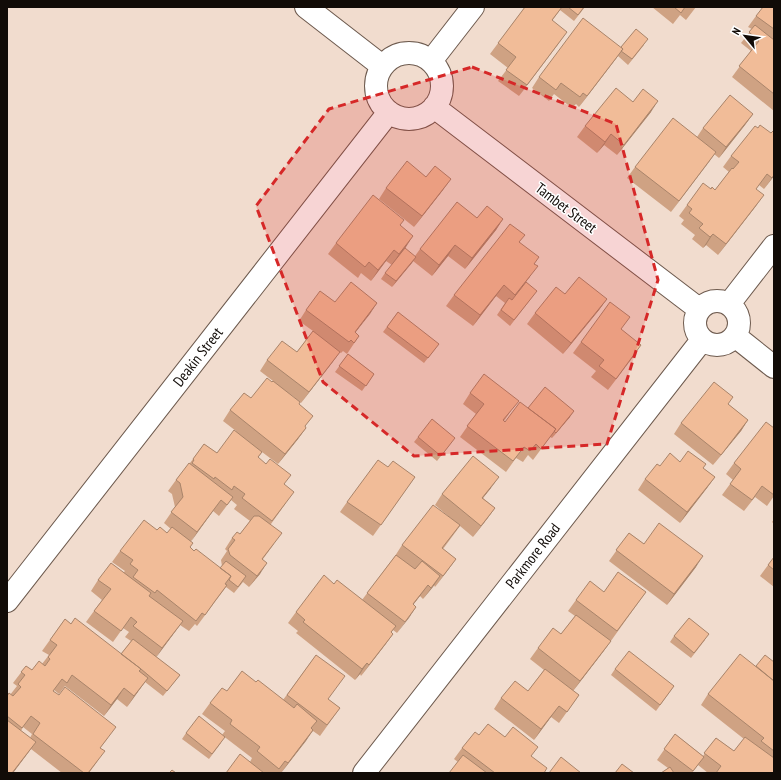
<svg xmlns="http://www.w3.org/2000/svg" width="781" height="780" font-family="'PT Sans Narrow',sans-serif">
<style>
.lines{fill:none;stroke-linecap:round;stroke-linejoin:round}
.minor-casing{stroke:#6d5a4e;stroke-width:24}
.minor{stroke:#fff;stroke-width:22}
.wall{fill:#cfa283;fill-rule:evenodd}
.shaded-wall{fill:#a9846a}
.building{fill:#f1bc98;stroke:#a9846a}
.marked{fill:#d62828;fill-opacity:0.2;stroke:#d62828;stroke-width:3;stroke-dasharray:8 5;stroke-linejoin:round}
.labels{text-anchor:middle;stroke-width:3;stroke-linejoin:round;paint-order:stroke}
.street-label{font-size:15px;fill:#110b07;stroke:#fff}
</style>
<rect width="100%" height="100%" fill="#f1dcce"/>
<g class="lines">
<g class="minor-casing">
<path id="minor" d="M306 7 382 66
M376 86a33 33 0 1 1 66 0a33 33 0 1 1-66 0Z
M431 61 473 7
M434 107 699 309
M695 323a22 22 0 1 1 44 0a22 22 0 1 1-44 0Z
M729 304 774 246
M735 336 774 367
M7 601 389 112
M364 773 702 340"/>
</g>
<use href="#minor" class="minor"/>
</g>
<path class="wall" d="M525 7H585L574 21 560 10 552 21 559 43 519 96 498 81 508 68 490 54Z
M652 7H696L686 20 680 15 673 24Z
M774 7V111L732 77 751 51 741 43 752 29 748 27 756 16Z
M644 45 628 65 618 56 579 107 576 104 572 108 554 94 549 101 532 88 539 77 621 47Z
M633 102 651 112 617 155 604 145 597 153 577 137 585 126Z
M753 114 745 125 719 158 714 154 671 212 627 178 635 167 697 137 703 128Z
M731 156 774 176 764 189 759 185 756 189V206L718 255 706 245 703 248 692 239 695 235 681 224 684 220 679 216 687 205 710 189 715 190 729 172 723 167Z
M386 188 443 190 414 227 379 199Z
M477 218 503 219 496 230 465 269 448 256 432 276 413 261 392 287 381 279 385 273 415 256 420 249Z
M400 225 406 247 392 265 386 261 371 281 361 273 358 278 328 254 336 243Z
M520 242 530 277 526 282 533 296 510 326 497 315 505 303 496 296 473 326 446 306 454 295Z
M565 294 607 299 599 310 563 354 527 324 535 313Z
M335 302 377 303 355 333 359 336 347 354 343 351 341 353 334 348 340 352 301 403 289 393 299 404 305 427 306 428 298 439 278 464 262 452 258 458 285 485 286 503 271 524 274 544 263 559 260 574 249 587 243 582 234 593 226 587 197 626 195 624 189 631 180 625 156 657 180 675 163 696 145 682 127 707 117 699 104 716 65 686 59 694 54 690 53 691 108 738 100 748 97 762 89 773H62L31 749 13 773H7V696L10 695 17 686 13 683 26 666 32 670 42 664 49 655 42 651 65 619 71 624 121 654 131 641 125 637 129 632 123 628 113 642 86 622 102 600 91 591 98 580 124 572 125 571 112 562 120 551 157 530 167 533 171 529 164 523 175 507 172 494 168 491 176 480 190 463 204 444 217 453 236 431 223 421 230 410 251 398 273 381 260 371 267 360 297 352 313 331 299 321 306 310ZM231 500 237 505 234 509 250 521 240 534 232 538 225 549 227 551 221 560 222 566 220 568 194 551 190 547 191 541 213 511 219 516ZM23 727 32 734 30 738 21 731Z
M398 312 435 349 424 363 383 332Z
M621 329 634 356 608 390 591 377 596 371 573 353 581 342Z
M348 354 374 374 362 391 335 372Z
M470 393 511 411 504 421 505 422 528 408 570 417 552 438 550 437 533 460 528 455 523 462 516 458 506 472 460 437 476 414 463 404Z
M728 404 748 420 741 431 713 465 674 434 681 423Z
M774 428V496L767 506 755 497 744 511 722 495 733 480 726 474 734 463Z
M418 437 451 443 437 461 414 442Z
M680 462 703 468 715 477 707 488 680 523 638 490 645 479 660 466Z
M388 467 415 477 373 536 340 512 347 502Z
M491 488 483 498 495 508 487 519 473 537 460 526 443 549 456 559 435 587 434 585 423 599 420 596 413 605 416 607 397 633 393 630 391 633 393 634 385 645 361 676 360 674 355 680 296 633 298 631 288 623 296 612 334 584 362 600 395 556 402 545 454 521 435 505 442 494Z
M774 519V524L772 522Z
M629 533 644 544 696 567 667 605 609 561Z
M774 557V587L760 576Z
M604 592H646L603 652 573 691 579 695 559 723 551 717 534 740 494 709 501 698 528 691 544 670 530 659 538 648 561 634 575 616 568 611 576 600Z
M674 636 705 640 691 658 670 642Z
M316 655 328 699 340 708 320 736 313 731 281 773H279L278 772 277 773H226L250 762 252 758 222 735 225 731 202 714 210 703 227 691 256 682 283 700Z
M774 662V773H708L698 765 692 773H661L668 768 657 760 675 734 703 756 716 738 734 751 744 739 701 705 708 694 756 666Z
M615 669 674 686 656 711 611 675Z
M186 733 221 743 209 759 182 739Z
M479 735 505 737 531 756 544 773H449L458 762 454 759 462 748Z"/>
<path class="shaded-wall" d="M567 32 559 43 519 96 527 85Z
M623 49 615 60 579 107 587 96Z
M658 101 651 112 617 155 624 145Z
M753 114 745 125 719 158 726 147Z
M611 134 604 145 597 153 605 142Z
M716 152 709 162 671 212 679 201Z
M774 175V176L764 189Z
M451 179 443 190 414 227 422 216Z
M764 195 756 206 718 255 726 244Z
M503 219 496 230 465 269 472 258Z
M713 234 706 245 703 248 710 237Z
M413 236 406 247 392 265 399 254Z
M455 245 448 256 432 276 439 265Z
M394 250 386 261 371 281 378 270Z
M416 257 412 263 392 287 396 281Z
M504 285 496 296 473 326 480 315Z
M607 299 599 310 563 354 571 343Z
M377 303 370 314 347 343 355 332Z
M340 352 332 363 301 403 309 392Z
M574 411 570 417 552 438 556 433Z
M748 420 741 431 713 465 721 455Z
M306 428 298 439 278 464 285 454Z
M499 477 491 488 474 509 482 498Z
M715 477 707 488 680 523 687 512Z
M221 500 213 511 190 543 197 532Z
M495 508 487 519 473 537 481 526Z
M703 556 696 567 667 605 674 594Z
M456 559 448 570 435 587 443 576Z
M267 563 260 574 249 587 257 576Z
M440 576 433 587 423 599 431 588Z
M428 585 420 596 405 615 413 604Z
M416 607 409 618 397 633 405 622Z
M183 621 175 632 155 659 162 648Z
M393 634 385 645 361 676 369 665Z
M611 641 603 652 573 691 580 681Z
M367 663 360 674 355 680 362 669Z
M148 678 140 689 127 707 134 696Z
M124 688 117 699 104 716 111 705Z
M559 706 551 717 534 740 541 729Z
M313 730 306 741 281 773 288 763Z
M36 742 13 773H12Z"/>
<path class="building" d="M525 7H562L552 20 567 32 527 85 506 70 516 57 498 43Z
M568 7H584L578 15Z
M674 7H685L681 13Z
M763 7H774V29L756 16Z
M583 18 623 49 587 96 583 93 580 97 561 83 556 90 539 77Z
M755 25 774 40V94L739 66 759 41 749 32Z
M636 29 648 39 632 59 621 51 623 49 621 47Z
M616 88 633 102 643 89 658 101 624 145 611 134 605 142 585 126Z
M730 95 753 114 726 147 703 128Z
M673 118 716 152 679 201 635 167Z
M760 125 771 133 774 130V175L772 178 767 174 756 189 764 195 726 244 713 234 710 237 699 228 703 224 689 213 692 209 687 205 703 183 711 189 712 187 715 190 732 168 733 169 739 162 731 156 755 126 758 128Z
M407 161 426 177 435 166 451 179 422 216 386 188Z
M373 195 404 220 400 225 413 236 399 254 394 250 378 270 369 262 365 267 336 243Z
M457 202 477 218 487 206 503 219 472 258 455 245 439 265 420 249Z
M510 224 525 235 519 242 539 257 534 264 538 266 515 295 504 285 480 315 454 295Z
M405 248 416 257 396 281 385 273Z
M579 277 607 299 571 343 535 313 556 287 565 294Z
M351 282 377 303 355 332 359 336 354 343 351 340 349 342 306 310 320 291 335 302Z
M526 282 537 291 514 320 501 310 509 298 512 300Z
M610 302 630 317 621 329 641 345 616 379 599 366 604 360 581 342Z
M398 312 439 344 428 358 387 327Z
M313 331 340 352 309 392 267 360 282 341 297 352Z
M348 354 374 374 366 386 339 366Z
M484 374 519 401 503 420 505 422 520 402 556 429 541 449 536 444 530 451 524 447 513 461 467 426 484 404 470 393Z
M267 378 272 382 273 381 300 402 299 404 313 416 305 426 306 428 285 454 230 410 244 393 251 398Z
M714 382 733 397 728 404 748 420 721 455 681 423Z
M545 387 574 411 556 433 554 431 556 429 528 408Z
M432 419 455 438 441 456 418 437Z
M766 422 774 428V495L762 486 752 500 730 484 741 469 734 463Z
M234 430 262 452 258 457 266 464 270 459 291 475 284 484 294 492 272 521 242 498 245 494 234 486 232 490 215 477 214 479 192 463 194 460 193 459 204 444 217 453Z
M688 451 706 464 703 468 715 477 687 512 645 479 657 464 660 466 670 453 680 462Z
M473 456 499 477 482 498 495 508 481 526 442 494Z
M378 460 388 467 393 461 415 477 381 525 347 502Z
M189 463 233 497 227 505 221 500 197 532 171 512 183 497 180 483 176 480Z
M433 505 460 525 442 548 456 559 443 576 402 545Z
M254 516H259L282 533 262 559 267 563 257 576 230 555 228 549 235 540 232 538 237 532 240 534Z
M144 520 157 530 160 527 167 533 172 527 193 543 190 547 194 551 196 549 231 576 225 584 227 585 215 601 205 615 202 613 196 621 157 590 155 593 133 577 138 570 130 564 133 560 120 551Z
M659 523 703 556 674 594 616 550 629 533 644 544Z
M396 555 415 569 422 561 440 576 431 588 428 585 413 604 416 607 405 622 367 593Z
M774 557V570L768 565Z
M226 561 246 576 238 587 229 580 231 576 220 568Z
M111 563 151 593 149 596 183 621 162 648 133 626 137 622 131 617 121 631 94 611 111 589 98 580Z
M618 572 646 592 617 631 576 600 590 581 604 592Z
M324 575 334 584 337 580 396 626 391 632 393 634 369 665 367 663 362 669 303 622 305 620 296 612Z
M576 615 611 641 580 681 538 648 553 628 561 634Z
M75 618 141 669 139 671 148 678 134 696 124 688 111 705 72 675 67 683 62 679 53 691 59 695 65 687 116 727 100 748 105 751 88 773H84L33 734 40 723 31 716 22 728 7 716V704L8 703 7 702V696L9 693 13 696 21 687 18 684 25 675 21 672 26 666 32 670 39 661 45 666 50 659 48 657 57 645 50 640 65 619 71 624Z
M689 618 709 634 694 653 674 636Z
M133 639 180 675 167 691 141 669 121 654Z
M629 651 674 686 660 705 615 669Z
M740 654 774 681V751L761 741 764 738 708 694Z
M316 655 345 676 328 699 340 708 327 725 287 695Z
M765 655 774 662V681L756 666Z
M545 669 579 695 567 712 559 706 541 729 501 698 515 681 528 691Z
M242 671 256 682 258 680 294 708 297 704 317 721 311 728 313 730 288 763 285 761 279 769 257 751 260 747 230 724 232 720 210 703 222 688 227 691Z
M199 716 225 737 212 754 186 733Z
M7 720 36 742 12 773H7Z
M488 724 505 737 513 727 538 747 531 756 547 768 544 773H495L462 748 475 732 479 735Z
M675 734 704 757 693 771 664 749Z
M745 737 774 758V773H716L721 766 704 753 716 738 734 751Z
M240 754 264 773H226Z
M463 755 487 773H449Z
M561 757 581 773H549Z
M622 764 634 773H615Z
M670 767 674 773H661Z
M172 770 176 773H169Z"/>
<path class="marked" d="M472 67 616 124 658 280 607 444 414 456 323 382 256 206 329 109Z"/>
<g class="labels">
<g class="street-label">
<text transform="translate(566 208) rotate(37)" y="5">Tambet Street</text>
<text transform="translate(198 357) rotate(-52)" y="5">Deakin Street</text>
<text transform="translate(533 556) rotate(-52)" y="5">Parkmore Road</text>
</g>
</g>
<rect width="781" height="780" fill="none" stroke="#110b07" stroke-width="16"/>
<g transform="translate(745 36) rotate(299)" stroke="#ffffff" stroke-width="3" paint-order="stroke">
<path d="M0-3L7 15L0 10L-7 15Z" fill="#110b07"/>
<text y="-6" font-size="11" font-weight="bold" text-anchor="middle" fill="#110b07">N</text>
</g>
</svg>
